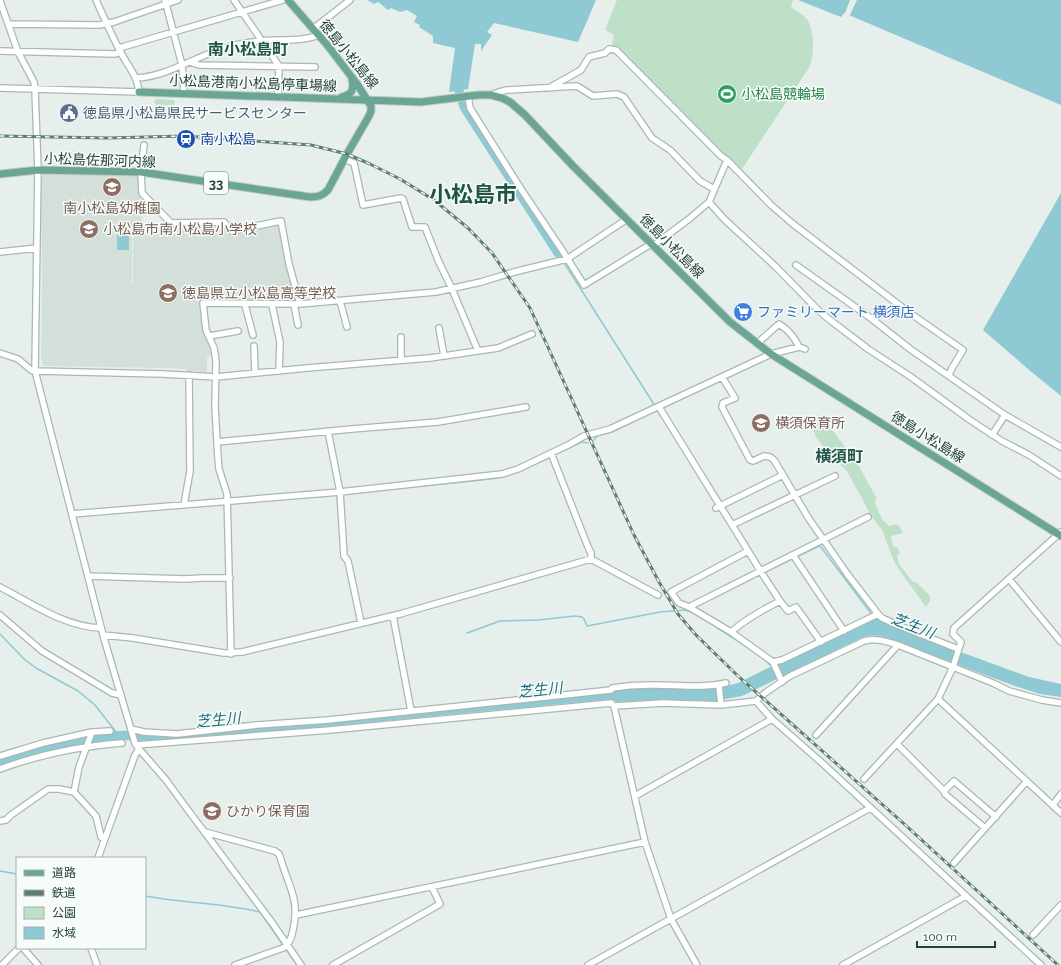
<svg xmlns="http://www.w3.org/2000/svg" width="1061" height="965" font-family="Raleway,'Noto Sans JP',sans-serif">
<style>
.built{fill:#d4dfda}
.green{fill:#bfe0c8}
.water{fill:#8ec9d4}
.pier{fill:#e6efeb}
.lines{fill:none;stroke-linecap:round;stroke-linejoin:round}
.stream{stroke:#8ec9d4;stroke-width:1.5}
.river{stroke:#8ec9d4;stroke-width:9}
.minor-casing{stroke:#a8b8b2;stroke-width:8}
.major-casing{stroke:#c2cac8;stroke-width:9}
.minor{stroke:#fff;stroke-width:5.5}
.major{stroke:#6aa596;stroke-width:7}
.rail-casing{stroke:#5f7d75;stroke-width:3}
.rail{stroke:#f7fbf9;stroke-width:1.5;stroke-dasharray:4.5;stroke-linecap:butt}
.labels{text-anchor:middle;stroke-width:3;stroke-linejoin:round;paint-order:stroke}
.shield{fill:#f7fbf9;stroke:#637a73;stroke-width:1}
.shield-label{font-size:13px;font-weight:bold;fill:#24423a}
.street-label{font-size:14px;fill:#24423a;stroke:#f7fbf9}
.leisure-label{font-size:14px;fill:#27864d;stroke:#f7fbf9;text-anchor:start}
.service-label{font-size:14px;fill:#4e5e75;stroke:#f7fbf9;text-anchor:start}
.transit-label{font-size:14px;fill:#164399;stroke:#f7fbf9;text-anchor:start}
.education-label{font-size:14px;fill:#785e54;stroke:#f7fbf9;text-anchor:start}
.shop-label{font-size:14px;fill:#366cbe;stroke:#f7fbf9;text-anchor:start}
.water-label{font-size:15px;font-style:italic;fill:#1c6f80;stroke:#f7fbf9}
.quarter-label{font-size:16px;font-weight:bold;fill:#1f5548;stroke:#f7fbf9}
.town-label{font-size:22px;font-weight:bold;fill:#1f5548;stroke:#f7fbf9}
</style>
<rect width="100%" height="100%" fill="#e6efeb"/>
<path class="built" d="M72 174 139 175 142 225 134 233 132 238V284L133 282V238L135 233 145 225H224L229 233H234L236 231 280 223 297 302H236L198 300 203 331 210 345 212 354 207 358V372L188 373 187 369 165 368 43 366 41 358 42 285H129H42L41 179 44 175Z"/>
<path class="green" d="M617 0H793L791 7C796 11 806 16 808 21 815 34 814 53 810 66L742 169 726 155 722 153 612 45 614 35 605 30Z
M156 99 174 100 175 102 174 105H156L154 102Z
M822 418 828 424 858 465 876 497 875 504 882 519 889 526 896 524 900 527 903 533 891 536 893 546 897 547 900 553 897 555 899 564 912 581 917 583 930 596V601L926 607 898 568 893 559 882 530 872 517 847 471 826 450 816 437 811 423Z"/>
<path class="water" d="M367 0H596L578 42 494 23 487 32 492 35 481 51V44H475L468 89 449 92 455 48 433 43V36L419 27 420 25 414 22 417 16 407 10 400 12 391 8 388 10 378 2 374 4Z
M798 0H1061V105L844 13 841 17Z
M1061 193V396L1028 369 983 330Z
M117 229H129V250H117Z
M877 617 890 624 966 654 1029 677 1061 684V697L1040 694 1015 686 887 638C878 635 872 635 863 637L742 696 715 701 652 700 617 702 612 699 291 730 152 741 122 740 76 747 0 766V759C39 747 79 732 120 731 134 730 151 734 166 735L613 689 651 687H723L738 683 766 669Z"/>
<path class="pier" d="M850 0H857L849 17 845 15 843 18Z"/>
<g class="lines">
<path class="stream" d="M558 253 561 258
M563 261 655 406
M657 410 680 445
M593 441 597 436 612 432 630 423
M554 455 582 442 588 443
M520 471 551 457
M363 492 472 481 498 478 516 472
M240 503 322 496
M763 573 819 546 821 547 873 616
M716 627 755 652
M467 633 500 621 538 620 575 616 582 617 584 619 587 626 660 612 685 610 694 613
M0 634 24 659 36 668 78 691 95 705 116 732
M764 659 773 668
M0 871 17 874
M145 896C183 903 222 903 260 912L283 945
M285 948 297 965"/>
<path class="river" d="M458 88 464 107 558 253"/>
<g class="minor-casing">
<path id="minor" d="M165 0 182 65 184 93
M234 0 279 66 278 97
M0 1 18 52 34 82 35 89 38 170 35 371 103 635 135 743 139 749 166 780 185 806 273 924 301 965
M9 24 99 25 114 22 178 0
M313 29 350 0
M119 48 283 0
M0 51 115 54 121 52
M190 62 199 65 315 67
M136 78C164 77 190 60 216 51 231 45 246 42 261 41 280 39 301 42 319 35
M0 88 139 92C138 77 128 66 121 53 112 36 104 18 96 0
M549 88 581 70 589 57 605 53 609 49 616 50 721 156 727 160 771 205 793 224 907 311 963 350 952 368 949 375
M491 95 499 92 507 90 577 86 593 96 617 94 624 97 652 138 670 150 700 181 714 189
M468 96 470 108 521 189 562 250 584 285 651 244
M144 145 141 172 142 193 171 223 224 222 231 231 281 221 289 264 300 304
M344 159 354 163 363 205 401 198 403 199 412 227H425L438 260 452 289 478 351
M709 202 724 219 775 266 819 311 830 320 868 349 911 377 970 420 1002 441 1029 455 1061 476
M653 246 689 219 709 202 727 160
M0 252 37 248
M796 265 872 319 910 349 1005 415 992 435
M340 301 347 327
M294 304 298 325
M245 305 253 335
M272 305 280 342 279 371
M439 328 444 356
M209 336 238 331
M401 337V360
M758 344 762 339 779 324C787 329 795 338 799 347L805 349
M254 346 255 373
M0 353 18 359 31 370 35 371 163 374 216 377 307 368 430 358 498 348 532 334
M722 377 735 398 723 403 722 407 750 460 753 461 764 456 770 457 774 460 809 519 848 575 878 614 882 618 895 624 958 649
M659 407 763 575 780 601 788 611 796 607 821 642
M1005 415 1061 447
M328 431 340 492 344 556 348 561 361 623
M217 442 352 429 438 422 526 407
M551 453 588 547 591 553V559
M184 505 190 471 189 375
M716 508 783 475
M72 514 340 492 502 474 518 469 570 444 584 436 610 429 771 354 799 347
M732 525 835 476
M748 551 671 592 679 603 689 607 731 632 773 662 782 682
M793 555 844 631
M88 576 184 579 203 578H230
M1009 579 1061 642
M0 587C31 603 65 627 101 628
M689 607 868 517
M0 615 42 651 112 693 121 695
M393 616 411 711
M731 632C746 619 762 610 780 601
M103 635 133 638 224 653 242 652 400 614 591 559 658 595
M231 654 227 494 219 469 218 458 215 407 216 361 214 348 206 330 203 303 300 304 436 292 481 282 514 272 567 259 627 219
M773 662 782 660 878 614
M719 685 721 705
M938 699 1061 813
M756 701 772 719 821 762 1041 965
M614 706 645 842 671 919 697 965
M131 729 144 732 177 734 257 725 328 720 611 690 612 688C624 686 636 685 649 685 674 684 700 689 726 683
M92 732 110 731
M816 735 898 645
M897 744 944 791 945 794 985 828
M136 745 330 730 611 703 614 706 664 703 721 705 756 701 765 693 790 676 864 641C876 638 886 641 898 645L993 683 1009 691 1042 700 1061 703
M0 756 43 743 92 732 79 767 74 792
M0 769C38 755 81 746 122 743
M864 779 938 699 953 667 961 642 953 634 954 628 1061 532
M944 791 954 781 996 817
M635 796 772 719
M1053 805 1061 794
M0 821 6 820 11 815 48 789H59L74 792 96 816 101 837 105 838
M205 832 275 851 279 854 281 860C289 887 300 900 293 930 292 937 289 944 283 948L235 965
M98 858 135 755 139 749
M954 863 1027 781
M296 915 645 842
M1033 935 1061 905
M23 948 38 965
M91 948 97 965
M2 965 19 948
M333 965 440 904 432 887
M588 965 870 808
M843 965 966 896"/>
</g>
<g class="major-casing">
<path id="major" d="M139 92 421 102 478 95H491L502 98 510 102 525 115 573 166 730 322 771 354 1061 536
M342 97C353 94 354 89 352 79
M0 174 38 170 141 172 310 197C318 197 322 196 328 190L347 154 369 116 371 111V106L357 84 328 46 288 0"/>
</g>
<use href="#minor" class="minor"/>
<use href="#major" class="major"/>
<g class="rail-casing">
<path id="rail" d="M0 136 108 138 185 136 311 145 347 154 370 164 400 179 434 200 468 228 492 253 530 308 634 535 659 582 678 614 696 635 738 676 902 822 1058 965"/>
</g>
<use href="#rail" class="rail"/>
</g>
<defs>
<g id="stadium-disc" transform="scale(1)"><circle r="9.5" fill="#2e9e5b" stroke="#f7fbf9"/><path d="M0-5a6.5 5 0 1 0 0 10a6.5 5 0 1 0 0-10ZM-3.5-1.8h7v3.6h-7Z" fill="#fff"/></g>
<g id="civic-disc" transform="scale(1)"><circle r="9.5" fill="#5c6f8a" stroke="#f7fbf9"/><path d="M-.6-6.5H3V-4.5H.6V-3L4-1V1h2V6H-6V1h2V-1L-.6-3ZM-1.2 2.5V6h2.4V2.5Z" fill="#fff"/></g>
<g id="station-disc" transform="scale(1)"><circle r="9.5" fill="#1a4fb4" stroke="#f7fbf9"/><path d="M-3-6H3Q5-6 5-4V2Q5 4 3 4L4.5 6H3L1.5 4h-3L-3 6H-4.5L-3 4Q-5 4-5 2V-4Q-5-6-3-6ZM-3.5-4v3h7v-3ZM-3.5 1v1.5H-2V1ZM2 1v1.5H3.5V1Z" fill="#fff"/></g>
<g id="school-disc" transform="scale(1)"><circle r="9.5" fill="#8d6e63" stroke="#f7fbf9"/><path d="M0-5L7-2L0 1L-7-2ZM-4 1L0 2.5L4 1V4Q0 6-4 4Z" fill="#fff"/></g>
<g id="supermarket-disc" transform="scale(1)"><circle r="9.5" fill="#3f7fe0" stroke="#f7fbf9"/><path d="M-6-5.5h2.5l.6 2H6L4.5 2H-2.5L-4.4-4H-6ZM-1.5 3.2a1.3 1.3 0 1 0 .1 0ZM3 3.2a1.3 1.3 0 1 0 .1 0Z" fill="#fff"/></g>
</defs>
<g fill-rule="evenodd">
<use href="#stadium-disc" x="727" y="94"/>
<use href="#civic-disc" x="69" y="113"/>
<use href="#station-disc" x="186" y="139"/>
<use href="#school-disc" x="112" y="187"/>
<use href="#school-disc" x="89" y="229"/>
<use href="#school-disc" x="168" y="293"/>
<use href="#supermarket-disc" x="743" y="312"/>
<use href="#school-disc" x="761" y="423"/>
<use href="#school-disc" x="212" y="811"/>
</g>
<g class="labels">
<rect class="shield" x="204" y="172" width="24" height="22" rx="3"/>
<g class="shield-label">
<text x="216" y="188">33</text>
</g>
<g class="street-label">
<text transform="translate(349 54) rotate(51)" y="5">徳島小松島線</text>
<text transform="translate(253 83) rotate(2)" y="5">小松島港南小松島停車場線</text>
<text transform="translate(100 160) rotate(2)" y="5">小松島佐那河内線</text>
<text transform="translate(672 246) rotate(45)" y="5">徳島小松島線</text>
<text transform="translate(928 437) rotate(32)" y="5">徳島小松島線</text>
</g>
<g class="leisure-label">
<text x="741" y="99">小松島競輪場</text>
</g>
<g class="service-label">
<text x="83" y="118">徳島県小松島県民サービスセンター</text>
</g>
<g class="transit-label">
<text x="200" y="144">南小松島</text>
</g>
<g class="education-label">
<text x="112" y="213" text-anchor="middle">南小松島幼稚園</text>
<text x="103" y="234">小松島市南小松島小学校</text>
<text x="182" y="298">徳島県立小松島高等学校</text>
<text x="775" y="428">横須保育所</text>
<text x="226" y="816">ひかり保育園</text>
</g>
<g class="shop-label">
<text x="757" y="317">ファミリーマート 横須店</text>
</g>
<g class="water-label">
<text transform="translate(913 626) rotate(21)" y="5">芝生川</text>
<text transform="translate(540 690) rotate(-6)" y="5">芝生川</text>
<text transform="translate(218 720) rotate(-5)" y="5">芝生川</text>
</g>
<g class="quarter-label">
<text x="248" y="55">南小松島町</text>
<text x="839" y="462">横須町</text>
</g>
<g class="town-label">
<text x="473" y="202">小松島市</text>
</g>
</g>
<rect x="16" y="857" width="130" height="92" fill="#f7fbf9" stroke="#a3b1ad"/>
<rect x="24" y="870" width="20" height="6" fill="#6aa596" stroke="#a3b1ad"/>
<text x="52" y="877" font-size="12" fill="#24423a">道路</text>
<rect x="24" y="890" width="20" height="6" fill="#5f7d75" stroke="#a3b1ad"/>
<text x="52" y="897" font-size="12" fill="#24423a">鉄道</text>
<rect x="24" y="907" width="20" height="12" fill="#bfe0c8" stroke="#a3b1ad"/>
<text x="52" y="917" font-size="12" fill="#24423a">公園</text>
<rect x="24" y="927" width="20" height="12" fill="#8ec9d4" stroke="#a3b1ad"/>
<text x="52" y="937" font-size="12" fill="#24423a">水域</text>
<path d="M917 941v6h78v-6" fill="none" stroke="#24423a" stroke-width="2"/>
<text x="923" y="941" font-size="12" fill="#24423a" stroke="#f7fbf9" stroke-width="3" paint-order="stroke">100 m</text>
</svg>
